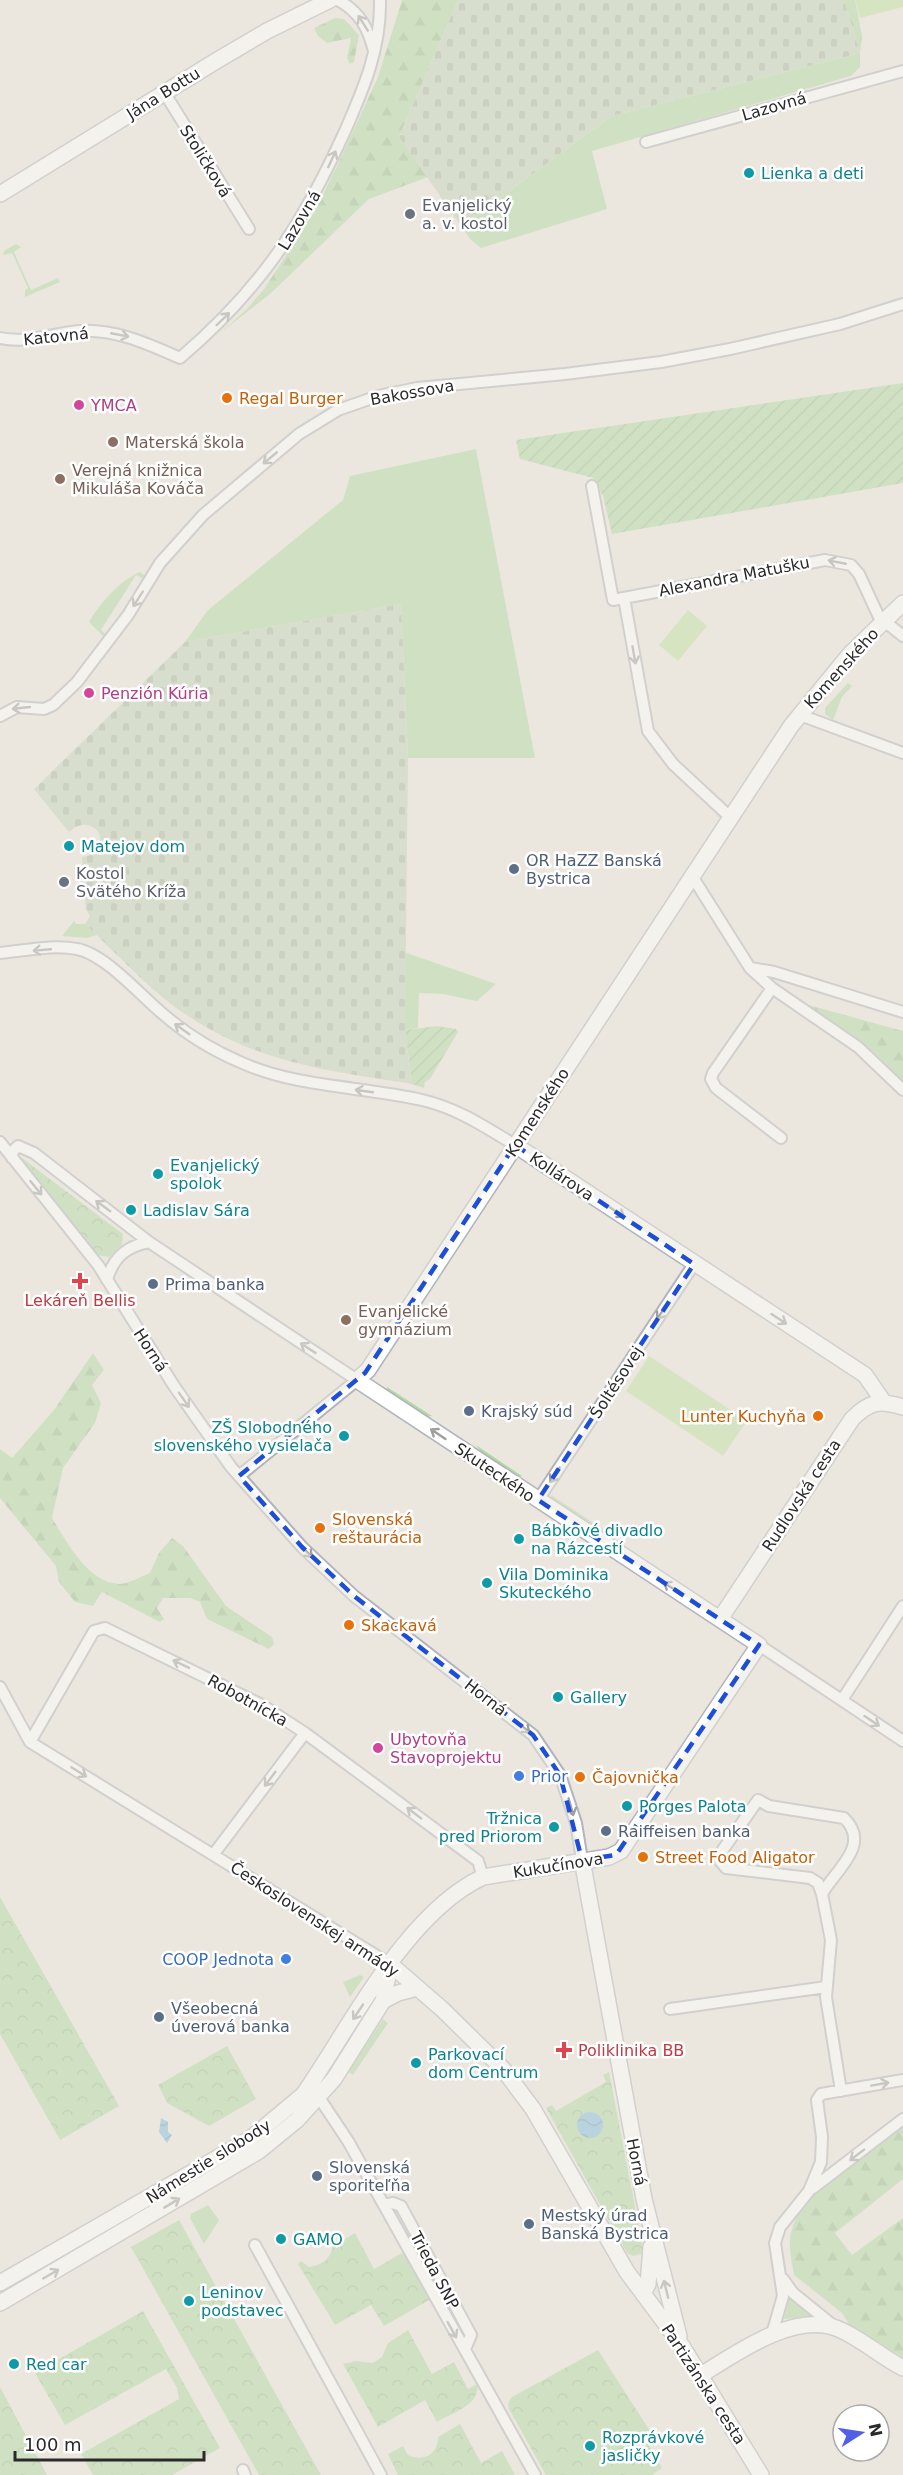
<svg xmlns="http://www.w3.org/2000/svg" width="903" height="2475" font-family="'DejaVu Sans',sans-serif">
<style>
.grass{fill:#afdaa2}
.forest{fill:url(#forest-firs)}
.cemetery{fill:url(#cemetery-stones)}
.park{fill:url(#park-crowns)}
.garden{fill:url(#garden-furrows)}
.pitch{fill:#bee09f}
.water{fill:url(#water-waves)}
.lines{fill:none;stroke-linecap:round;stroke-linejoin:round}
.street-casing{stroke:#b2b3bc;stroke-width:14}
.secondary-casing{stroke:#b2b3bc;stroke-width:18}
.street{stroke:#fff;stroke-width:10}
.secondary{stroke:#fff;stroke-width:15}
.oneway{stroke:#9f9f9f}
.marked{fill:none;stroke:#1d4ed8;stroke-width:4.5;stroke-dasharray:12 8;stroke-linejoin:round}
.culture-dot{fill:#0f9aa8;stroke:#fff;stroke-width:2}
.worship-dot{fill:#6b7280;stroke:#fff;stroke-width:2}
.food-dot{fill:#e8710a;stroke:#fff;stroke-width:2}
.hotel-dot{fill:#d1479c;stroke:#fff;stroke-width:2}
.education-dot{fill:#8d6e63;stroke:#fff;stroke-width:2}
.service-dot{fill:#5c6f8a;stroke:#fff;stroke-width:2}
.health-dot{fill:#e0444e;stroke:#fff;stroke-width:2}
.shop-dot{fill:#3f7fe0;stroke:#fff;stroke-width:2}
.labels{text-anchor:middle;stroke-width:5;stroke-linejoin:round;paint-order:stroke}
.street-label{font-size:16px;fill:#2a2a2a;stroke:#fff}
.culture-label{font-size:16px;fill:#0d838f;stroke:#fff;text-anchor:start}
.worship-label{font-size:16px;fill:#5b616d;stroke:#fff;text-anchor:start}
.food-label{font-size:16px;fill:#c56008;stroke:#fff;text-anchor:start}
.hotel-label{font-size:16px;fill:#b23c85;stroke:#fff;text-anchor:start}
.education-label{font-size:16px;fill:#785e54;stroke:#fff;text-anchor:start}
.service-label{font-size:16px;fill:#4e5e75;stroke:#fff;text-anchor:start}
.health-label{font-size:16px;fill:#be3a42;stroke:#fff}
.shop-label{font-size:16px;fill:#366cbe;stroke:#fff;text-anchor:start}
</style>
<defs>
<pattern id="forest-firs" width="22" height="20" patternUnits="userSpaceOnUse" patternTransform="scale(1.5)"><rect width="22" height="20" fill="#afdaa2"/><path d="M5 1l3.5 6h-7zM16 11l3.5 6h-7z" fill="#97bb8c"/></pattern>
<pattern id="cemetery-stones" width="16" height="16" patternUnits="userSpaceOnUse" patternTransform="scale(1.5)"><rect width="16" height="16" fill="#c2d2b8"/><path d="M2 7V4a2 2 0 0 1 4 0v3zM10 15v-3a2 2 0 0 1 4 0v3z" fill="#a7b49e"/></pattern>
<pattern id="park-crowns" width="20" height="18" patternUnits="userSpaceOnUse" patternTransform="scale(1.5)"><rect width="20" height="18" fill="#afdaa2"/><path d="M2 6a3 3 0 1 1 6 0M12 15a3 3 0 1 1 6 0" fill="none" stroke="#97bb8c"/></pattern>
<pattern id="garden-furrows" width="10" height="10" patternUnits="userSpaceOnUse" patternTransform="scale(1.5)"><rect width="10" height="10" fill="#afdaa2"/><path d="M-1 1l2-2M0 10L10 0M9 11l2-2" fill="none" stroke="#97bb8c"/></pattern>
<pattern id="water-waves" width="16" height="10" patternUnits="userSpaceOnUse" patternTransform="scale(1.5)"><rect width="16" height="10" fill="#7ebce0"/><path d="M0 5q4-4 8 0t8 0" fill="none" stroke="#6799b6"/></pattern>
</defs>
<rect width="100%" height="100%" fill="#ebe7de"/>
<path class="grass" d="M860 53V67L851 76 592 151 607 209 481 248 470 239 461 226 612 116Z
M16 244 21 247 14 252 31 290 58 278 60 282 25 297V290L28 288 12 253 3 255 4 251Z
M264 289 270 294 220 333 247 309Z
M476 449 535 758H408L401 604 185 642 208 610 343 500 350 476Z
M140 572 144 575 143 579 136 575 101 630 107 635 104 637 89 622C100 603 119 581 140 572Z
M848 683 852 686 842 697 833 720 825 714V708Z
M74 921 76 924H85L97 935 87 938 62 936Z
M404 952 496 984 477 1001 443 994 419 993 418 1028 405 1030Z
M387 1387 432 1416 426 1417 386 1392Z
M476 1445 522 1476 518 1478 486 1458Z
M551 1495 616 1538 613 1542 552 1501Z
M360 1975 364 1977 350 1997 343 1982Z
M383 2019 388 2023 353 2075 348 2072Z
M208 2205 219 2220 204 2244 190 2218 191 2214Z
M789 2298 813 2315V2316L784 2319Z"/>
<path class="forest" d="M402 0H458L399 137 428 177 369 199 270 294 264 289 315 211 337 166 378 77Z
M844 0H855L862 36 860 53Z
M335 18 344 19 359 35 354 62 350 64 347 58 351 38 327 43 318 36 314 28Z
M801 1003 903 1031V1082L875 1054Z
M93 1353 104 1370 92 1385 101 1403 95 1423 63 1468 52 1518C67 1542 87 1582 119 1584 128 1584 142 1576 150 1573L159 1553 172 1538 183 1546 226 1606 272 1637 274 1644 269 1649 207 1619 200 1602 190 1598H163L157 1608 164 1619 160 1622 102 1592 93 1606 75 1602 59 1582 56 1566 0 1498V1449L12 1458 54 1410Z
M903 2125V2179L835 2233 852 2255 903 2218V2358L850 2326 842 2313 794 2275C792 2261 787 2243 792 2229 804 2190 871 2151 903 2125Z"/>
<path class="cemetery" d="M458 0H844L860 53 612 116 461 226 399 137Z
M401 604 408 758 405 1030 412 1084C324 1070 255 1063 179 1010 149 989 113 950 85 924L90 916 86 910 82 857C97 856 104 844 98 831 88 822 79 823 69 832L34 789 185 642Z"/>
<path class="park" d="M22 1158 123 1234 122 1244 109 1257 96 1255 21 1160Z
M0 1897 119 2106 60 2140 0 2034Z
M227 2046 256 2099 209 2126 167 2103 158 2085Z
M609 2072 643 2248 641 2254 633 2256 627 2253 546 2108 552 2105 556 2111 606 2082 603 2075Z
M179 2220 321 2475H259L131 2247Z
M355 2233 374 2269 404 2252 431 2299 384 2326 371 2305 335 2325 298 2264 301 2261 309 2267C324 2264 329 2260 333 2246Z
M143 2311 220 2448 172 2475H93L81 2454 179 2399 177 2388 166 2369 65 2425 35 2373Z
M408 2330 432 2374 454 2362 468 2389 477 2384C481 2405 452 2413 437 2422L425 2400 378 2427 343 2364 356 2361 373 2363 382 2357 388 2343Z
M598 2350 654 2437 647 2442 662 2468 652 2475H546L509 2409 508 2404 512 2397Z
M0 2387 47 2475H0Z
M460 2424 481 2463 502 2451 515 2475H398L388 2454 403 2446 408 2455C423 2462 438 2455 438 2437Z"/>
<path class="garden" d="M903 383V483L612 534 603 496 593 478 520 459 516 440Z
M437 1026 456 1029 458 1032 430 1079 425 1082 424 1088 412 1084 405 1030Z"/>
<path class="pitch" d="M855 0H903V7L860 18Z
M688 610 707 626 678 661 659 645Z
M649 1356 747 1421 723 1456 626 1391Z"/>
<path class="water" d="M577 2125a13 13 0 1 1 26 0a13 13 0 1 1-26 0Z
M161 2118 168 2122V2132L172 2135 167 2143 159 2132Z"/>
<g class="lines">
<g class="street-casing">
<path id="street" d="M338 0C360 12 368 28 374 51
M164 92 249 229
M646 142 903 71
M0 338C27 344 51 334 78 331 114 328 148 344 180 358 260 290 302 226 345 131 364 88 381 48 380 0
M592 486 613 600 825 560 851 565 859 574 879 617 903 636
M624 598 648 731 673 764 730 817
M800 715 903 753
M0 716 17 707 44 709 53 705 77 682 128 615 160 563 203 515 299 434 338 410 378 396 417 388 565 374 661 362 730 349 840 324 903 304
M692 876 750 968 772 988 858 1047 903 1090
M0 953C24 951 53 944 77 949 105 954 141 996 163 1014 186 1034 212 1050 240 1062 297 1088 362 1086 422 1100 457 1108 485 1127 515 1145
M751 968 774 972 903 1012
M772 988 713 1073 711 1079 716 1088 781 1138
M0 1142 98 1265 174 1386 231 1467 302 1547 354 1596 533 1735 560 1775 576 1823 582 1860
M12 1158 13 1151 18 1146 34 1153 149 1242 357 1380 239 1476
M107 1280C113 1257 127 1246 149 1242
M538 1500 694 1264
M759 1645 903 1741
M0 1687 30 1742 390 1964
M842 1700 903 1606
M30 1742 94 1631 105 1628 262 1705 305 1733 478 1861 483 1877
M213 1855 305 1733
M822 1894C835 1870 872 1845 844 1818L769 1806 758 1800 722 1851 720 1861 726 1868 810 1878 818 1883 822 1894 831 1940 826 1997 841 2091
M670 2009 826 1987
M316 2093 348 2141 535 2475
M813 2188 903 2119
M384 2205 393 2203 401 2206 471 2335 465 2349
M255 2245 381 2475
M783 2279 793 2293 835 2327
M772 2334 783 2296 775 2243 780 2227 809 2191 821 2162 822 2137 817 2100 821 2094 903 2080
M243 2470 245 2475"/>
</g>
<g class="secondary-casing">
<path id="secondary" d="M0 194 216 61 267 31 330 0
M515 1145 865 1375 883 1401
M720 1619 852 1419C870 1401 879 1400 903 1407
M582 1860 644 2199 679 2336
M390 1964 442 2009 503 2069 533 2109 627 2272 682 2346 761 2475
M383 2001 398 1993 417 1988
M0 2283 250 2139 303 2095C351 2026 406 1913 483 1877L609 1857 621 1851 759 1645 357 1380 368 1370 791 726 850 654 903 603
M643 2294 648 2284 651 2247
M0 2303 259 2151 297 2120 334 2079 383 2001 389 1970
M701 2375C735 2354 793 2312 836 2328 858 2336 881 2357 903 2368"/>
</g>
<use href="#street" class="street"/>
<use href="#secondary" class="secondary"/>
</g>
<defs><path id="oneway-shaft" d="M-6 0H5M1.5-3L5.5 0L1.5 3" fill="none" stroke-width="1.6" stroke-linecap="round" stroke-linejoin="round" transform="scale(1.5)"/></defs>
<g class="oneway">
<use href="#oneway-shaft" transform="translate(363 23) rotate(-122)"/>
<use href="#oneway-shaft" transform="translate(332 159) rotate(-65)"/>
<use href="#oneway-shaft" transform="translate(223 319) rotate(-44)"/>
<use href="#oneway-shaft" transform="translate(120 335) rotate(11)"/>
<use href="#oneway-shaft" transform="translate(270 458) rotate(140)"/>
<use href="#oneway-shaft" transform="translate(837 562) rotate(-169)"/>
<use href="#oneway-shaft" transform="translate(138 599) rotate(123)"/>
<use href="#oneway-shaft" transform="translate(634 655) rotate(80)"/>
<use href="#oneway-shaft" transform="translate(21 708) rotate(174)"/>
<use href="#oneway-shaft" transform="translate(42 950) rotate(175)"/>
<use href="#oneway-shaft" transform="translate(182 1029) rotate(-145)"/>
<use href="#oneway-shaft" transform="translate(364 1091) rotate(-172)"/>
<use href="#oneway-shaft" transform="translate(36 1188) rotate(51)"/>
<use href="#oneway-shaft" transform="translate(103 1206) rotate(-144)"/>
<use href="#oneway-shaft" transform="translate(617 1212) rotate(34)"/>
<use href="#oneway-shaft" transform="translate(662 1312) rotate(123)"/>
<use href="#oneway-shaft" transform="translate(779 1319) rotate(33)"/>
<use href="#oneway-shaft" transform="translate(308 1348) rotate(-147)"/>
<use href="#oneway-shaft" transform="translate(184 1400) rotate(55)"/>
<use href="#oneway-shaft" transform="translate(438 1434) rotate(-146)"/>
<use href="#oneway-shaft" transform="translate(555 1475) rotate(123)"/>
<use href="#oneway-shaft" transform="translate(306 1551) rotate(45)"/>
<use href="#oneway-shaft" transform="translate(671 1587) rotate(-147)"/>
<use href="#oneway-shaft" transform="translate(181 1664) rotate(-154)"/>
<use href="#oneway-shaft" transform="translate(872 1721) rotate(34)"/>
<use href="#oneway-shaft" transform="translate(523 1727) rotate(41)"/>
<use href="#oneway-shaft" transform="translate(79 1772) rotate(32)"/>
<use href="#oneway-shaft" transform="translate(270 1779) rotate(127)"/>
<use href="#oneway-shaft" transform="translate(571 1807) rotate(74)"/>
<use href="#oneway-shaft" transform="translate(414 1813) rotate(-143)"/>
<use href="#oneway-shaft" transform="translate(358 2012) rotate(124)"/>
<use href="#oneway-shaft" transform="translate(880 2084) rotate(-10)"/>
<use href="#oneway-shaft" transform="translate(857 2155) rotate(143)"/>
<use href="#oneway-shaft" transform="translate(172 2203) rotate(-31)"/>
<use href="#oneway-shaft" transform="translate(51 2274) rotate(-30)"/>
<use href="#oneway-shaft" transform="translate(666 2289) rotate(-104)"/>
<use href="#oneway-shaft" transform="translate(452 2330) rotate(61)"/>
</g>
<path d="M0 0H903V2475H0ZM515 1145 694 1264 538 1500 759 1645 616 1855 582 1860 560 1775 533 1735 354 1596 302 1547 239 1476 365 1373Z" fill="#ebe7de" fill-opacity=".55" fill-rule="evenodd"/>
<path class="marked" d="M515 1145 694 1264 538 1500 759 1645 616 1855 582 1860 560 1775 533 1735 354 1596 302 1547 239 1476 365 1373Z"/>
<g class="culture-dot">
<circle cx="749" cy="173" r="6"/>
<circle cx="69" cy="846" r="6"/>
<circle cx="158" cy="1174" r="6"/>
<circle cx="131" cy="1210" r="6"/>
<circle cx="344" cy="1436" r="6"/>
<circle cx="519" cy="1539" r="6"/>
<circle cx="487" cy="1583" r="6"/>
<circle cx="558" cy="1697" r="6"/>
<circle cx="627" cy="1806" r="6"/>
<circle cx="554" cy="1827" r="6"/>
<circle cx="416" cy="2063" r="6"/>
<circle cx="281" cy="2239" r="6"/>
<circle cx="189" cy="2301" r="6"/>
<circle cx="14" cy="2364" r="6"/>
<circle cx="590" cy="2446" r="6"/>
</g>
<g class="worship-dot">
<circle cx="410" cy="214" r="6"/>
<circle cx="64" cy="882" r="6"/>
</g>
<g class="food-dot">
<circle cx="227" cy="398" r="6"/>
<circle cx="818" cy="1416" r="6"/>
<circle cx="320" cy="1528" r="6"/>
<circle cx="349" cy="1625" r="6"/>
<circle cx="580" cy="1777" r="6"/>
<circle cx="643" cy="1857" r="6"/>
</g>
<g class="hotel-dot">
<circle cx="79" cy="405" r="6"/>
<circle cx="89" cy="693" r="6"/>
<circle cx="378" cy="1748" r="6"/>
</g>
<g class="education-dot">
<circle cx="113" cy="442" r="6"/>
<circle cx="60" cy="479" r="6"/>
<circle cx="346" cy="1320" r="6"/>
</g>
<g class="service-dot">
<circle cx="514" cy="869" r="6"/>
<circle cx="153" cy="1284" r="6"/>
<circle cx="469" cy="1411" r="6"/>
<circle cx="606" cy="1831" r="6"/>
<circle cx="159" cy="2017" r="6"/>
<circle cx="317" cy="2176" r="6"/>
<circle cx="529" cy="2224" r="6"/>
</g>
<g class="health-dot">
<path d="M77 1272h6v6h6v6h-6v6h-6v-6h-6v-6h6z"/>
<path d="M561 2041h6v6h6v6h-6v6h-6v-6h-6v-6h6z"/>
</g>
<g class="shop-dot">
<circle cx="519" cy="1776" r="6"/>
<circle cx="286" cy="1959" r="6"/>
</g>
<g class="labels">
<g class="street-label">
<text transform="translate(163 93) rotate(-32)" y="6">Jána Bottu</text>
<text transform="translate(774 106) rotate(-16)" y="6">Lazovná</text>
<text transform="translate(206 161) rotate(58)" y="6">Stoličková</text>
<text transform="translate(299 220) rotate(-59)" y="6">Lazovná</text>
<text transform="translate(56 336) rotate(-6)" y="6">Katovná</text>
<text transform="translate(412 392) rotate(-10)" y="6">Bakossova</text>
<text transform="translate(734 576) rotate(-11)" y="6">Alexandra Matušku</text>
<text transform="translate(841 668) rotate(-48)" y="6">Komenského</text>
<text transform="translate(537 1112) rotate(-57)" y="6">Komenského</text>
<text transform="translate(562 1176) rotate(34)" y="6">Kollárova</text>
<text transform="translate(151 1350) rotate(57)" y="6">Horná</text>
<text transform="translate(616 1382) rotate(-57)" y="6">Šoltésovej</text>
<text transform="translate(495 1472) rotate(34)" y="6">Skuteckého</text>
<text transform="translate(801 1495) rotate(-57)" y="6">Rudlovská cesta</text>
<text transform="translate(486 1697) rotate(38)" y="6">Horná</text>
<text transform="translate(248 1700) rotate(29)" y="6">Robotnícka</text>
<text transform="translate(558 1865) rotate(-9)" y="6">Kukučínova</text>
<text transform="translate(315 1919) rotate(33)" y="6">Československej armády</text>
<text transform="translate(208 2161) rotate(-32)" y="6">Námestie slobody</text>
<text transform="translate(637 2162) rotate(79)" y="6">Horná</text>
<text transform="translate(435 2270) rotate(62)" y="6">Trieda SNP</text>
<text transform="translate(704 2384) rotate(57)" y="6">Partizánska cesta</text>
</g>
<g class="culture-label">
<text x="761" y="179">Lienka a deti</text>
<text x="81" y="852">Matejov dom</text>
<text x="170" y="1171">Evanjelický<tspan x="170" dy="18">spolok</tspan></text>
<text x="143" y="1216">Ladislav Sára</text>
<text x="332" y="1433" text-anchor="end">ZŠ Slobodného<tspan x="332" dy="18">slovenského vysielača</tspan></text>
<text x="531" y="1536">Bábkové divadlo<tspan x="531" dy="18">na Rázcestí</tspan></text>
<text x="499" y="1580">Vila Dominika<tspan x="499" dy="18">Skuteckého</tspan></text>
<text x="570" y="1703">Gallery</text>
<text x="639" y="1812">Porges Palota</text>
<text x="542" y="1824" text-anchor="end">Tržnica<tspan x="542" dy="18">pred Priorom</tspan></text>
<text x="428" y="2060">Parkovací<tspan x="428" dy="18">dom Centrum</tspan></text>
<text x="293" y="2245">GAMO</text>
<text x="201" y="2298">Leninov<tspan x="201" dy="18">podstavec</tspan></text>
<text x="26" y="2370">Red car</text>
<text x="602" y="2443">Rozprávkové<tspan x="602" dy="18">jasličky</tspan></text>
</g>
<g class="worship-label">
<text x="422" y="211">Evanjelický<tspan x="422" dy="18">a. v. kostol</tspan></text>
<text x="76" y="879">Kostol<tspan x="76" dy="18">Svätého Kríža</tspan></text>
</g>
<g class="food-label">
<text x="239" y="404">Regal Burger</text>
<text x="806" y="1422" text-anchor="end">Lunter Kuchyňa</text>
<text x="332" y="1525">Slovenská<tspan x="332" dy="18">reštaurácia</tspan></text>
<text x="361" y="1631">Skackavá</text>
<text x="592" y="1783">Čajovnička</text>
<text x="655" y="1863">Street Food Aligator</text>
</g>
<g class="hotel-label">
<text x="91" y="411">YMCA</text>
<text x="101" y="699">Penzión Kúria</text>
<text x="390" y="1745">Ubytovňa<tspan x="390" dy="18">Stavoprojektu</tspan></text>
</g>
<g class="education-label">
<text x="125" y="448">Materská škola</text>
<text x="72" y="476">Verejná knižnica<tspan x="72" dy="18">Mikuláša Kováča</tspan></text>
<text x="358" y="1317">Evanjelické<tspan x="358" dy="18">gymnázium</tspan></text>
</g>
<g class="service-label">
<text x="526" y="866">OR HaZZ Banská<tspan x="526" dy="18">Bystrica</tspan></text>
<text x="165" y="1290">Prima banka</text>
<text x="481" y="1417">Krajský súd</text>
<text x="618" y="1837">Raiffeisen banka</text>
<text x="171" y="2014">Všeobecná<tspan x="171" dy="18">úverová banka</tspan></text>
<text x="329" y="2173">Slovenská<tspan x="329" dy="18">sporiteľňa</tspan></text>
<text x="541" y="2221">Mestský úrad<tspan x="541" dy="18">Banská Bystrica</tspan></text>
</g>
<g class="health-label">
<text x="80" y="1306">Lekáreň Bellis</text>
<text x="578" y="2056" text-anchor="start">Poliklinika BB</text>
</g>
<g class="shop-label">
<text x="531" y="1782">Prior</text>
<text x="274" y="1965" text-anchor="end">COOP Jednota</text>
</g>
</g>
<g transform="translate(861 2433) rotate(78)"><circle r="28" fill="#ffffff" stroke="#aaaaaa" stroke-width="1.5"/>
<path d="M0-4.5L10 22L0 15L-10 22Z" fill="#525fe4"/>
<text y="-9" font-size="16" font-weight="bold" text-anchor="middle" fill="#2a2a2a">N</text>
</g>
<path d="M15 2451v9h189v-9" fill="none" stroke="#2a2a2a" stroke-width="3"/>
<text x="24" y="2451" font-size="18" fill="#2a2a2a" stroke="#ffffff" stroke-width="4.5" paint-order="stroke">100 m</text>
</svg>
